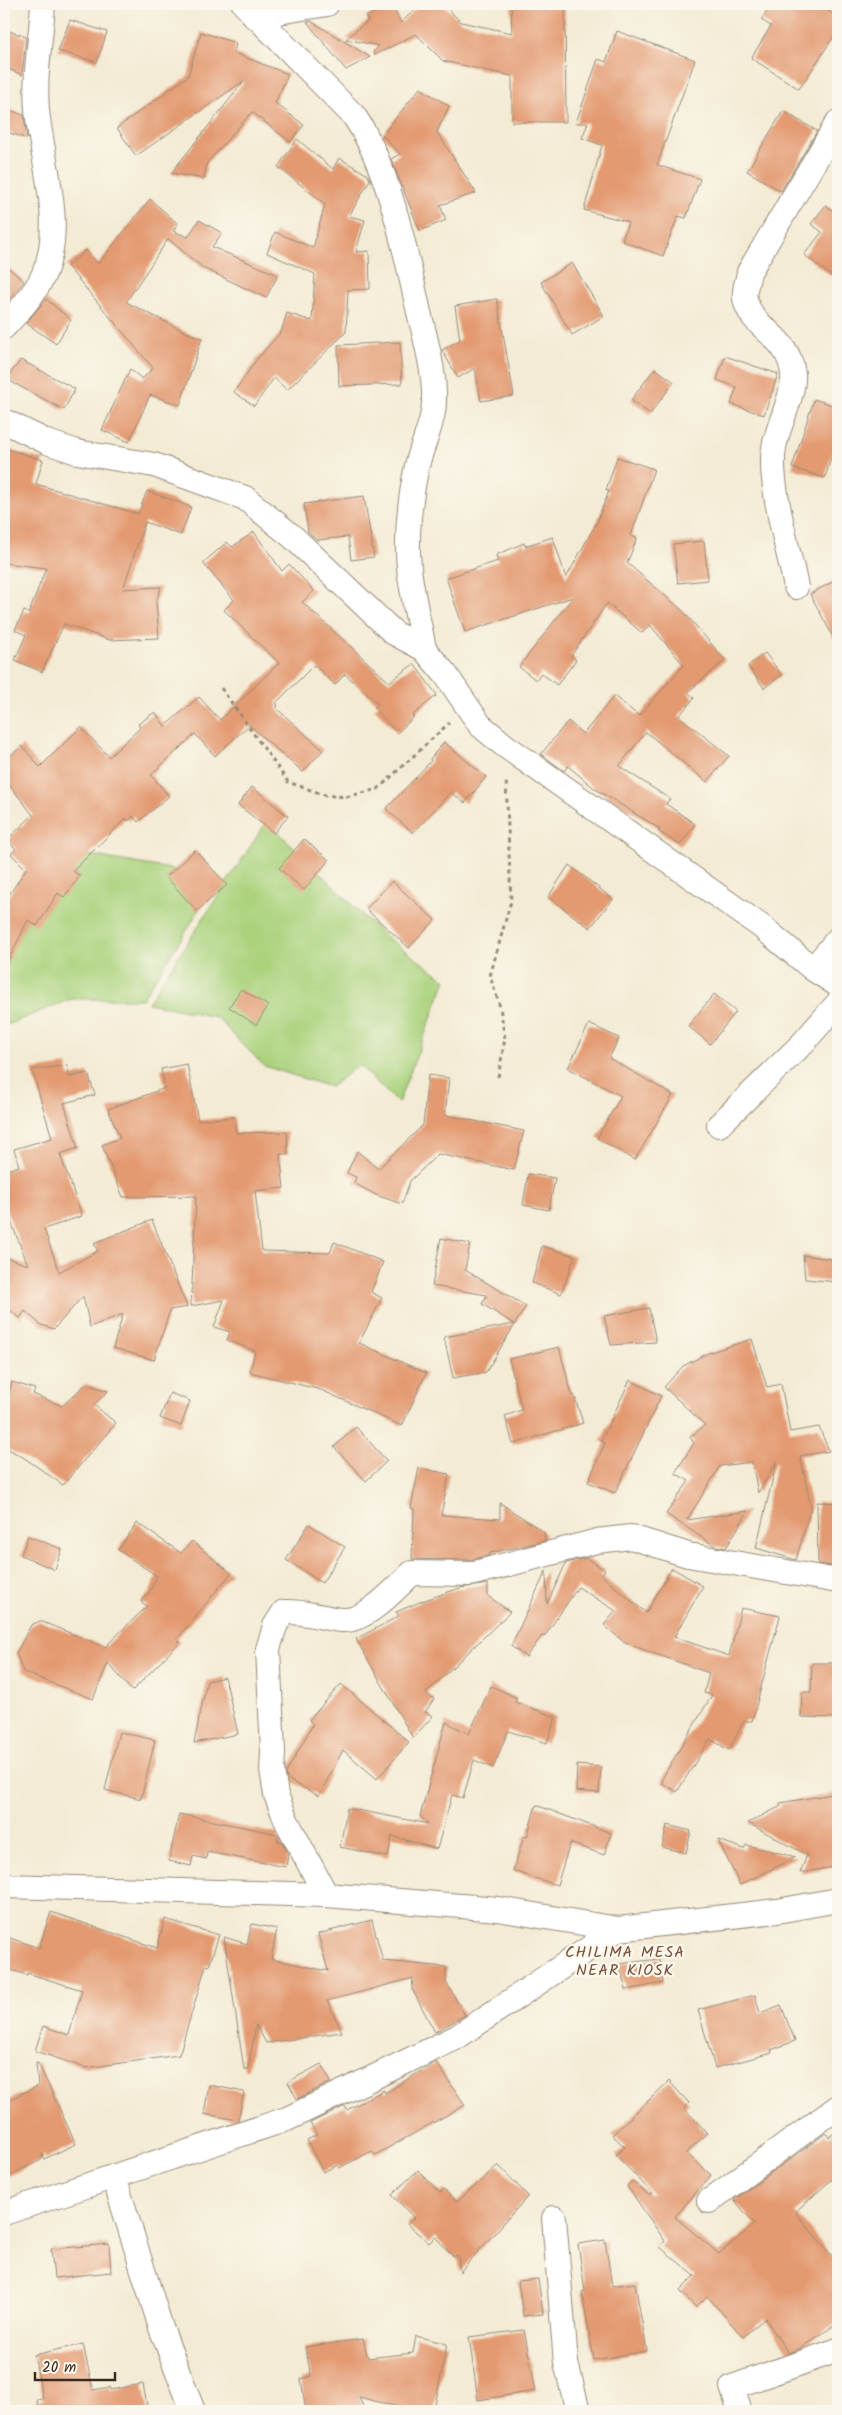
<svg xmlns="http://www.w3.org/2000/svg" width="842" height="2415" font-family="Kalam,sans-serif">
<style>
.green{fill:#abd37e;stroke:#737e4e}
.building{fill:#e39a71}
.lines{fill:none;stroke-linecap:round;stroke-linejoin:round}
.street-casing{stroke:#978a79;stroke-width:26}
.path{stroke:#978a79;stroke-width:3;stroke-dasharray:4 4;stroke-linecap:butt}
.street{stroke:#fff;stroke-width:24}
.labels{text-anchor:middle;stroke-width:4.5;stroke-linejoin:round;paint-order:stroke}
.quarter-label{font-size:16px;letter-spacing:1px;fill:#76513b;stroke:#fbf7ec}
</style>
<rect width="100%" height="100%" fill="#fbf7ec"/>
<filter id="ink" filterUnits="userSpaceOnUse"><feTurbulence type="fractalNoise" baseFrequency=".02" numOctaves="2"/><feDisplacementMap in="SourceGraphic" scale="10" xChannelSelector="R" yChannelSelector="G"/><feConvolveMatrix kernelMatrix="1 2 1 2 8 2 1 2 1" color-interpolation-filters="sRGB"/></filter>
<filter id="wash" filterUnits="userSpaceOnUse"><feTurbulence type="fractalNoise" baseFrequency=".0096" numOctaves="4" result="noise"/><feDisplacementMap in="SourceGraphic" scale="20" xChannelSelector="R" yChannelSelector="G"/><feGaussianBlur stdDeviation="1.12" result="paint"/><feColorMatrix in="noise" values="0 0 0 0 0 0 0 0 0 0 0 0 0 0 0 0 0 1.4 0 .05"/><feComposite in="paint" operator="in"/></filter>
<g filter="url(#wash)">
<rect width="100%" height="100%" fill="#f3ebd4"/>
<path class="green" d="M267 821 382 934 446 980 398 1103 359 1065 330 1087 264 1066 216 1017 148 1003Z
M88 855 218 877 187 930 142 999H71L4 1026V935Z"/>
<g id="blocks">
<path class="building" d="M391 4 401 23 420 4H443L461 22 512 33 511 4H565L566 122H512V76L443 61 416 34 375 55 373 52 379 46 346 39 368 21 366 17Z
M772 4H818L838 17V30L799 89 751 58 771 26 761 20Z
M70 20 107 32 97 62 58 51Z
M311 21 370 57 346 70 307 22Z
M4 29 26 37 22 75 4 67Z
M617 31 695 60 657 165 700 179 686 218 678 216 663 256 622 241 628 222 584 210 602 145 582 138 588 123H576L598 59 606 62Z
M201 32 236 43 234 53 288 74 275 103 304 125 290 142 252 112 207 163 204 179 171 173 245 80 136 156 117 128 188 76Z
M420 88 449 106 437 132 476 193 440 205 446 220 420 231 391 159 400 154 382 135Z
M7 109 24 115 27 139 4 131Z
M783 111 817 131 781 191 747 171Z
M297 139 333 169 339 158 368 175 370 180 349 216 365 220 356 252 369 251 370 289 348 290 346 332 287 390 274 378 254 406 234 392 257 359 281 332 287 313 312 321 315 274 267 253 275 232 313 248 325 204 278 167Z
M150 199 178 224 173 231 188 237 199 220 222 233 212 247 278 275 266 298 203 268 168 239 126 302 188 333 202 338 180 405 150 395 129 442 102 430 130 369 142 379 153 368 67 266 86 250 98 264Z
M826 205 837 214 838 212V281L804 255 822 232 811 224Z
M572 263 604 316 572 335 541 282Z
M4 264 24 281 4 307Z
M46 299 71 320 56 344 26 323Z
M497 299 514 396 481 401 475 368 458 378 442 350 460 340 455 306Z
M400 342 402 384 339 386 338 345Z
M725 356 778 374 764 415 731 404 737 387 717 380Z
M21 360 75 389 64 410 6 379Z
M655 368 674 382 650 414 631 400Z
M814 399 838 407V434L825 478 792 468Z
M4 448 43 460 36 484 138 514 147 491 191 507 181 535 145 522 123 589 161 587 156 602 159 638 110 640 64 624 42 672 15 660 26 635 15 630 24 611 29 613 46 568 4 563Z
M617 457 654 469 631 536 637 538 627 563 683 611 725 660 688 692 694 698 679 716 729 756 707 782 646 732 619 766 670 799 666 804 695 824 680 845 658 831 660 829 594 788 568 766 564 771 541 754 568 721 583 734 614 696 639 716 684 665 650 625 642 633 607 603 571 656 576 660 557 685 541 673 536 680 519 667 573 597 465 632 446 578 498 561 496 555 524 543 525 546 553 537 566 578 597 522 609 491 606 490Z
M364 496 374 557 351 560 348 537 317 540 308 532 304 504Z
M254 532 282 571 289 564 314 591 302 602 389 682 414 664 437 695 412 716 414 717 397 733 374 708 379 705 345 674 335 685 314 665 276 703 278 706 276 708 323 750 303 772 249 725 215 756 195 734 151 775 169 796 138 822 133 816 128 821 126 818 73 871 80 876 64 897 58 893 37 926 28 920 4 970V903L26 869 11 854 16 849 7 840 33 815 4 778V761L22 746 40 767 81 727 109 757 140 728 138 724 155 712 165 726 199 697 220 720 279 663 224 610 234 600 203 563 227 542 232 547Z
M704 541 708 580 678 583 673 544Z
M838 579V646L810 594Z
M765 653 782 675 764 688 748 666Z
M444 742 486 777 465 803 451 792 413 833 386 809 431 761 430 759Z
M252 787 288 816 274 833 238 805Z
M304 839 329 860 304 890 279 868Z
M195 850 227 885 197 911 166 877Z
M569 865 613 899 590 928 548 897Z
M392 881 435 920 409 948 366 909Z
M241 989 268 1006 256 1025 229 1007Z
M714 994 736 1012 710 1044 688 1026Z
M589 1024 619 1038 609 1058 673 1095 635 1160 597 1138 621 1096 568 1068Z
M187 1064 198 1120 234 1117 236 1133 287 1132 288 1154H280L284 1188 255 1191 262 1251 330 1253 334 1242 383 1262 371 1292 382 1298 359 1343 426 1373 402 1426 321 1390 250 1372 255 1351 227 1340 230 1332 214 1327 224 1300 191 1306 196 1196 123 1197 102 1145 120 1138 108 1109 165 1088 161 1069Z
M67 1065 69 1077 88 1073 95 1095 64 1103 78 1148 60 1154 82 1216 44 1229 59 1272 98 1251 94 1243 152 1220 187 1307 170 1310 154 1360 113 1348 123 1314 90 1327 83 1296 54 1329 41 1325 25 1311 20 1318 4 1306V1257L28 1265 4 1204V1171L19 1166 14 1149 52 1138 32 1070Z
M428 1075 449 1078 445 1115 524 1131 514 1170 438 1154 410 1181 402 1204 376 1195 354 1183 356 1177 347 1173 357 1151 378 1169 423 1125Z
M528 1174 555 1178 549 1210 523 1205Z
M441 1238 470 1244 465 1270 526 1306 486 1372 453 1378 444 1337 514 1324 482 1304 487 1295 432 1286Z
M542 1246 575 1256 561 1294 532 1283Z
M803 1255 838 1260V1282L805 1279Z
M649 1308 656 1342 611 1345 604 1316Z
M752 1339 767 1387 781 1384 790 1432 819 1427 829 1451 800 1456 811 1507 796 1560 756 1548 777 1461 758 1493 752 1462 720 1466 687 1520 748 1511 726 1548 715 1546 666 1514 689 1481 675 1473 694 1443 690 1437 705 1425 664 1387 683 1366 708 1353Z
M559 1347 572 1395H574L583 1423 513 1444 505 1416 522 1410 509 1359Z
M630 1380 661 1396 615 1493 588 1482 605 1443 601 1441Z
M12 1382 35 1389 33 1394 62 1406 86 1384 108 1391 94 1405 116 1423 63 1485 23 1457 4 1447V1412Z
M170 1393 190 1401 181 1426 160 1418Z
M356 1427 387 1461 366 1481 334 1447Z
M419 1468 449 1474 441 1515 500 1519V1503L544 1532 545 1541 490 1553V1555L469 1560 412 1559 414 1509 411 1508Z
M817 1502 838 1503V1567L818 1564Z
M137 1523 181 1553 192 1541 231 1573 177 1639 180 1642 132 1691 108 1663 93 1699 23 1672 16 1653 31 1625 40 1621 105 1647 147 1606 141 1602 149 1593 157 1576 118 1550Z
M309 1524 345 1547 322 1583 286 1560Z
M28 1536 62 1549 55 1570 21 1555Z
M586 1558 605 1570 601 1575 646 1613 672 1568 703 1586 674 1637 729 1656 741 1608 780 1616 752 1721H744L729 1750 710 1739 677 1792 662 1783 663 1777 712 1695 704 1693 709 1673 625 1643 604 1625 616 1611 578 1587 544 1637 542 1636 526 1657 511 1646 546 1571 547 1604 566 1563Z
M488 1584V1596L510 1612 426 1693 434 1699 425 1712 433 1716 413 1738 356 1639 399 1616 396 1612 422 1601 460 1588Z
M812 1663H838V1718L801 1717 802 1692H811Z
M225 1677 238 1734 194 1743 207 1681Z
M341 1684 409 1742 377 1779 343 1750 319 1796 287 1779 286 1773 313 1724 309 1720Z
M491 1686 517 1698 515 1702 556 1717 547 1743 508 1731 493 1768 474 1760 463 1798 452 1795 437 1849 392 1836 388 1857 340 1847 347 1808 429 1824 420 1816 446 1722 469 1734Z
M119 1732 155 1740 141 1799 105 1790Z
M577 1765 601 1767 599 1793 576 1791Z
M838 1793V1866L800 1873 807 1855 748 1823 781 1806 780 1803Z
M536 1805 611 1833 604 1855 570 1843 557 1885 513 1871 524 1836 527 1837Z
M179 1814 278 1834 277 1841 282 1842 288 1854 286 1867 207 1852 206 1859 193 1856 191 1866 169 1861Z
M667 1825 691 1831 686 1853 662 1847Z
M718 1840 744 1849 746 1845 796 1857 740 1885Z
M51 1912 157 1948 165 1919 219 1935 209 1966 206 1965 179 2055 86 2068 35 2051 43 2026 69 2035 82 1990 27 1973V1975L4 1968V1936L39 1948Z
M372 1920 383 1961 446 1967V1982L465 2015 435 2032 412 1989 413 1978 327 2001 342 2032 266 2043 256 2025 248 2069H244L224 1937 247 1944 252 1924 277 1929 271 1959 328 1971 318 1934Z
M659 1959 663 1983 626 1990 619 1964Z
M755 1995 760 2013 781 2005 795 2041 771 2050 772 2053 715 2068 698 2010Z
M436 2062 465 2105 375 2155 372 2151 339 2168 338 2165 323 2172 307 2140 317 2135 310 2123 345 2106 347 2110 384 2090 385 2093Z
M36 2063H38L76 2144 44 2159 43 2154 41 2160 4 2178V2102L38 2086Z
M321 2064 331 2082 297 2099 288 2082Z
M669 2081 689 2103 684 2108 707 2133 686 2153 711 2175 675 2217 719 2254 755 2224 734 2200 826 2133 829 2137 838 2130V2174L795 2212 838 2263V2323L799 2349 788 2353 765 2318 743 2337 707 2296 696 2307 680 2291 695 2276 660 2247 665 2241 627 2186 632 2181 649 2195 652 2193 616 2155 625 2147 612 2135Z
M209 2085 244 2092 238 2120 204 2114Z
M498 2165 528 2196 460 2272 458 2256H453L435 2237 429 2243 407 2224 414 2218 392 2195 418 2170 440 2193 444 2190 457 2202Z
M605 2240 612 2286 635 2283 647 2351 594 2360 582 2292 585 2291 578 2244Z
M109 2244 111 2272 54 2278 51 2249Z
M538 2279 543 2314 523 2316 518 2281Z
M524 2330 536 2391 478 2400 469 2337Z
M416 2336 447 2344 434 2411H415L359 2397 365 2411H306L301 2379 311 2376 305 2347 363 2339 368 2358 413 2353Z
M83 2344 93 2390 110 2387V2390L143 2384 148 2411H38L37 2400 43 2399 34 2355Z"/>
</g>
</g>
<g filter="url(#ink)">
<use href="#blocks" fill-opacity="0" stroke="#978a79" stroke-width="1"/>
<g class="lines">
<g class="street-casing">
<path id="street" d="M244 4 354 116C388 165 405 249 418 308 425 338 438 381 433 412 430 431 421 448 417 466 410 498 406 535 409 568 412 595 419 622 424 649
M254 16 327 4
M4 327C18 312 34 295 43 276 66 225 42 163 37 110 34 74 41 39 43 4
M4 421 47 442 77 452 154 465 245 498 294 538 394 633 424 649 446 675 480 725 504 745 762 927 813 969 838 985
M796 587C789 552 768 481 774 448 777 427 795 394 793 374 788 333 752 331 745 299 743 292 748 280 749 272L838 122
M813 969 838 939
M719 1125 802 1044 838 1003
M4 1886 326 1895 498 1909 618 1929 777 1911 838 1900
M326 1895 287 1822 276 1795 272 1770 273 1752 268 1649 275 1626 284 1612C305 1611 322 1618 342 1620 366 1622 395 1589 412 1573L471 1574 597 1541 631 1537 688 1555 838 1581
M114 2177 161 2328 193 2411
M709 2201 838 2107
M4 2213 287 2119 457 2037 618 1929
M554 2218 566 2363 578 2411
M740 2411 732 2387 838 2350"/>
</g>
<path class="path" d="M221 688 288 782 325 795 346 797 378 789 449 723
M498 1077 505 1039 500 1007 490 976 511 901 506 779"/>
<use href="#street" class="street"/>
</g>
</g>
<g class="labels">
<g class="quarter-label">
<text x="625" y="1957">CHILIMA MESA<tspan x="625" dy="18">NEAR KIOSK</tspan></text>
</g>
</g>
<rect width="842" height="2415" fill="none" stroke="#fbf7ec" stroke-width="20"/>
<path d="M35 2372v8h80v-8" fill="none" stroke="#3b2a1e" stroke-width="2.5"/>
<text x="42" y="2372" font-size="15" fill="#3b2a1e" stroke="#fbf7ec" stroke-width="4" paint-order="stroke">20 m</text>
</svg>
